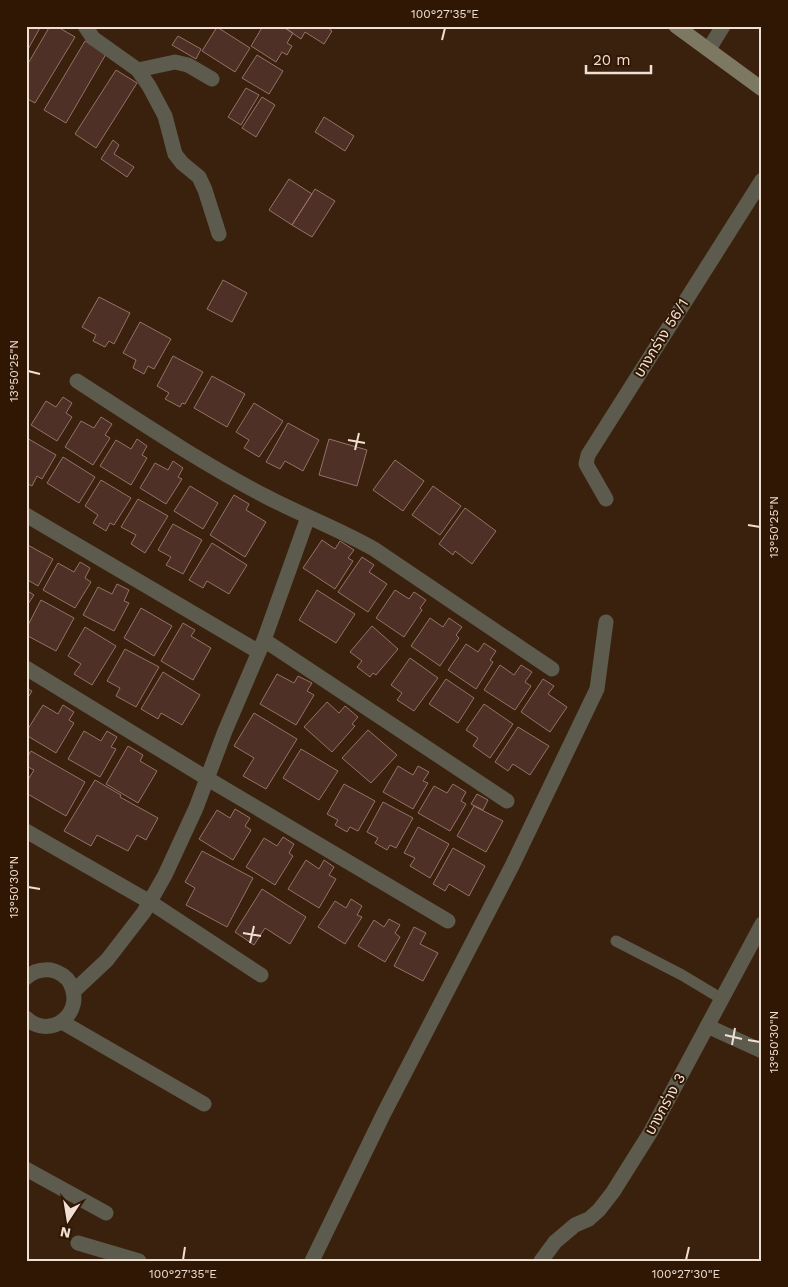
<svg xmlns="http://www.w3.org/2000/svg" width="788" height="1287" font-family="'Work Sans','Noto Sans Thai',sans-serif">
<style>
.building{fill:#4f3026;stroke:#957166}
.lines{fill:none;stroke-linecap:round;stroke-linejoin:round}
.lane{stroke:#5d5b4d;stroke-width:11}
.street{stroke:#5d5b4d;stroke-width:15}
.secondary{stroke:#7c7861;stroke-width:15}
.ticks{fill:none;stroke:#f0dfd3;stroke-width:2}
.labels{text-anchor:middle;stroke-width:4;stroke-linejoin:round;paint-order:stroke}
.street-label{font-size:15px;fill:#f0dfd3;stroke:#2f1704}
.neatline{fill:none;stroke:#f0dfd3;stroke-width:2}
.ticks-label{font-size:12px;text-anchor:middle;fill:#f0dfd3}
</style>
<rect width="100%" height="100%" fill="#3a210d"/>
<path class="building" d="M26 26H41L27 51 26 50Z
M50 26H56L75 37 35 103 26 98V67Z
M263 26H282L293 33 287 43 292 46 287 55 282 52 276 62 251 46Z
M282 26H325L332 31 324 44 305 32 301 39Z
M217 27 250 48 235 72 202 51Z
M178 36 201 49 196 59 172 45Z
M85 41 106 54 66 123 44 110Z
M257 55 283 71 269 94 242 78Z
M116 70 137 83 96 148 75 134Z
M246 88 259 95 241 125 228 117Z
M262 97 275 105 256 137 242 128Z
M324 117 354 136 345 151 315 132Z
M113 140 119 145 114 154 134 167 127 177 101 159Z
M289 179 312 194 292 225 269 210Z
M315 189 335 201 312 237 292 225Z
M223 280 247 293 232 322 207 309Z
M99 297 130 313 114 344 109 341 105 347 93 341 96 335 82 327Z
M140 322 171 339 154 369 148 366 144 374 133 368 136 360 123 353Z
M173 356 203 372 185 404 182 403 180 407 165 399 169 393 157 386Z
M212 376 245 394 227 427 194 408Z
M63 397 72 403 66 413 72 417 57 441 31 425 46 401 56 407Z
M254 403 283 421 259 457 244 448 249 440 236 432Z
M101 417 112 424 105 435 110 438 93 465 65 447 81 421 94 428Z
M288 423 319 440 303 471 285 461 280 469 266 462Z
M27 438 56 455 42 479 37 476 32 486 26 483Z
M137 439 147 446 142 455 147 458 131 485 100 466 116 440 131 449Z
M329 439 367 450 357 486 319 475Z
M63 457 95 477 79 503 47 483Z
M395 460 424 481 403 511 373 490Z
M173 461 183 468 178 477 182 479 166 504 140 488 155 463 168 470Z
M101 480 131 498 114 525 110 523 106 531 93 523 98 515 85 506Z
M190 486 218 503 203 529 174 511Z
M433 486 461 506 440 535 412 515Z
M234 495 249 504 246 510 266 522 245 557 210 535Z
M138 499 168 516 145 553 131 544 136 535 121 527Z
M465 508 496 531 472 564 455 551 453 555 439 544Z
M173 524 202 540 183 574 166 565 171 557 158 550Z
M322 540 335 549 340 541 354 550 348 558 353 561 335 589 303 568Z
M212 543 247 565 229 594 207 581 203 588 189 580Z
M26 544 53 559 38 586 26 579Z
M362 557 374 565 369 572 387 584 368 612 338 592Z
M80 562 90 568 85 578 91 582 75 608 43 590 58 563 74 572Z
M117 584 129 590 124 601 129 603 114 631 83 615 98 587 112 594Z
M26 590 34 595 26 607Z
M317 590 355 614 336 643 299 620Z
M395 590 409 599 414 592 426 600 420 608 422 610 404 637 376 618Z
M41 600 74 618 56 651 26 635V629Z
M141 608 172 626 154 656 124 638Z
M430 618 443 627 449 618 462 627 456 635 459 638 440 666 411 646Z
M183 623 195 630 191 636 211 648 193 680 161 661Z
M372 626 398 649 376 675 373 673 370 677 357 667 362 661 350 652Z
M85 627 116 646 92 685 74 674 81 664 68 656Z
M484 643 496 651 490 660 493 662 476 689 448 670 466 644 478 652Z
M125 649 159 667 136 707 116 696 120 688 107 681Z
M410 658 438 678 414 711 397 700 402 693 391 685Z
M500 665 514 675 521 665 532 672 525 682 531 686 515 710 484 690Z
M163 672 200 695 182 725 161 713 158 719 141 709Z
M277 674 294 683 298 676 312 683 307 691 314 695 296 725 260 704Z
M446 679 474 698 458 723 429 704Z
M543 679 554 686 548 694 567 707 550 732 521 712Z
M26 688 32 691 26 701Z
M327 702 339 713 345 706 358 717 352 724 355 726 332 752 304 727Z
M484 704 513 724 490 758 473 746 478 738 466 730Z
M43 705 58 714 63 705 74 712 69 720 74 723 56 753 26 735V732Z
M254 713 297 739 266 789 243 776 254 758 234 746Z
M518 727 549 746 530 775 513 764 508 771 495 762Z
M368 730 397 755 371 783 342 758Z
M84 731 101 741 107 731 117 737 111 747 116 749 100 777 68 759Z
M128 746 143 755 140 761 157 771 138 803 106 784Z
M301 749 338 771 319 800 283 778Z
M31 751 85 782 66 816 26 793V783L34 770 26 766V759Z
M398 766 413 775 418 766 429 772 423 781 428 783 413 809 383 792Z
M95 780 121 795 120 797 158 818 146 840 137 835 128 851 97 835 91 846 64 831Z
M344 784 375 801 358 831 350 827 347 832 335 825 338 820 327 814Z
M453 784 466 792 461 801 466 804 450 831 418 813 434 786 447 793Z
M477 794 488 800 483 810 471 804Z
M383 802 413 818 396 848 390 845 387 850 375 843 378 838 367 832Z
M474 806 503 821 486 852 457 836Z
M235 809 250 818 245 826 251 830 233 860 199 839 217 810 230 818Z
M418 827 449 844 430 878 410 866 415 858 404 853Z
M283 837 294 844 289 853 293 856 275 885 246 867 264 838 277 846Z
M453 848 485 866 469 896 449 884 445 891 433 884Z
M202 851 253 878 227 927 186 905 195 888 185 882Z
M306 860 319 869 324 860 334 867 329 875 336 879 319 908 288 889Z
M262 889 306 917 290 944 265 928 254 945 235 932Z
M351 899 362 906 357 915 362 917 345 944 318 927 335 901 346 908Z
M389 919 400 925 395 933 400 937 385 962 358 946 374 920 384 927Z
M414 927 426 933 420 944 438 953 423 981 394 966Z"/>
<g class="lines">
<path class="lane" d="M616 941 682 975 722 999"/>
<path class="street" d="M85 26 93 38 138 70 149 86 165 116 175 154 182 163 199 177 205 190 219 234
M709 49 723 26
M138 70 175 62 188 65 212 79
M77 381C139 421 200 462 265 496 301 515 339 529 374 549L552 669
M606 499 586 464 588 455 762 180
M26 515 259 652
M264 640 507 801
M26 668 208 779 448 921
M26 831 150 902 261 975
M26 978C33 971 41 969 51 970 59 972 66 976 70 983 86 1013 50 1041 26 1018
M74 991 107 960 144 912 165 875 196 808 225 731 264 640 308 517
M62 1022 204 1104
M707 1026 762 1051
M26 1169 106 1213
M78 1243 139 1261
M312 1261 384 1113 512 866 597 689 606 622
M541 1261 555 1242 575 1225 589 1219 599 1210 613 1192 650 1133 762 924"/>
<path class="secondary" d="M676 26 762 89"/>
</g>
<path class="ticks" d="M442 40 445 28M28 371 40 374M348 440 365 443M355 450 359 433M748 525 760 527M28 887 40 889M243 933 261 936M250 943 254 926M725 1035 742 1039M748 1040 760 1042M732 1045 735 1028M183 1260 185 1247M686 1260 689 1247"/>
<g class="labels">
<g class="street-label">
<text transform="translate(661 338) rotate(-58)" y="5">บางกร่าง 56/1</text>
<text transform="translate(665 1104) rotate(-61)" y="5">บางกร่าง 3</text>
</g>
</g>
<rect width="788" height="1287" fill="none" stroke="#2f1704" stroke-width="55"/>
<g transform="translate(68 1220) rotate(192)" stroke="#2f1704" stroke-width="4" paint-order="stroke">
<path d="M0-4L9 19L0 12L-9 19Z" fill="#f0dfd3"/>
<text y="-8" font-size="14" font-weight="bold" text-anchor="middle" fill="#f0dfd3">N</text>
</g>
<path d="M586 65v8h65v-8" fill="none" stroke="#f0dfd3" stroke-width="2.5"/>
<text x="593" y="65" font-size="15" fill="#f0dfd3" stroke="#2f1704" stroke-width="4" paint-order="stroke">20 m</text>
<rect x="28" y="28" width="732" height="1232" class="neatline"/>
<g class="ticks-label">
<text x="445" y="18">100°27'35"E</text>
<text transform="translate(14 371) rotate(-90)" y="4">13°50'25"N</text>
<text transform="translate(774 527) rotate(-90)" y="4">13°50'25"N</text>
<text transform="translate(14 887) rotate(-90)" y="4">13°50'30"N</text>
<text transform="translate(774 1042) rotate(-90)" y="4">13°50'30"N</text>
<text x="183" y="1278">100°27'35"E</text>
<text x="686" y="1278">100°27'30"E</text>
</g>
</svg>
